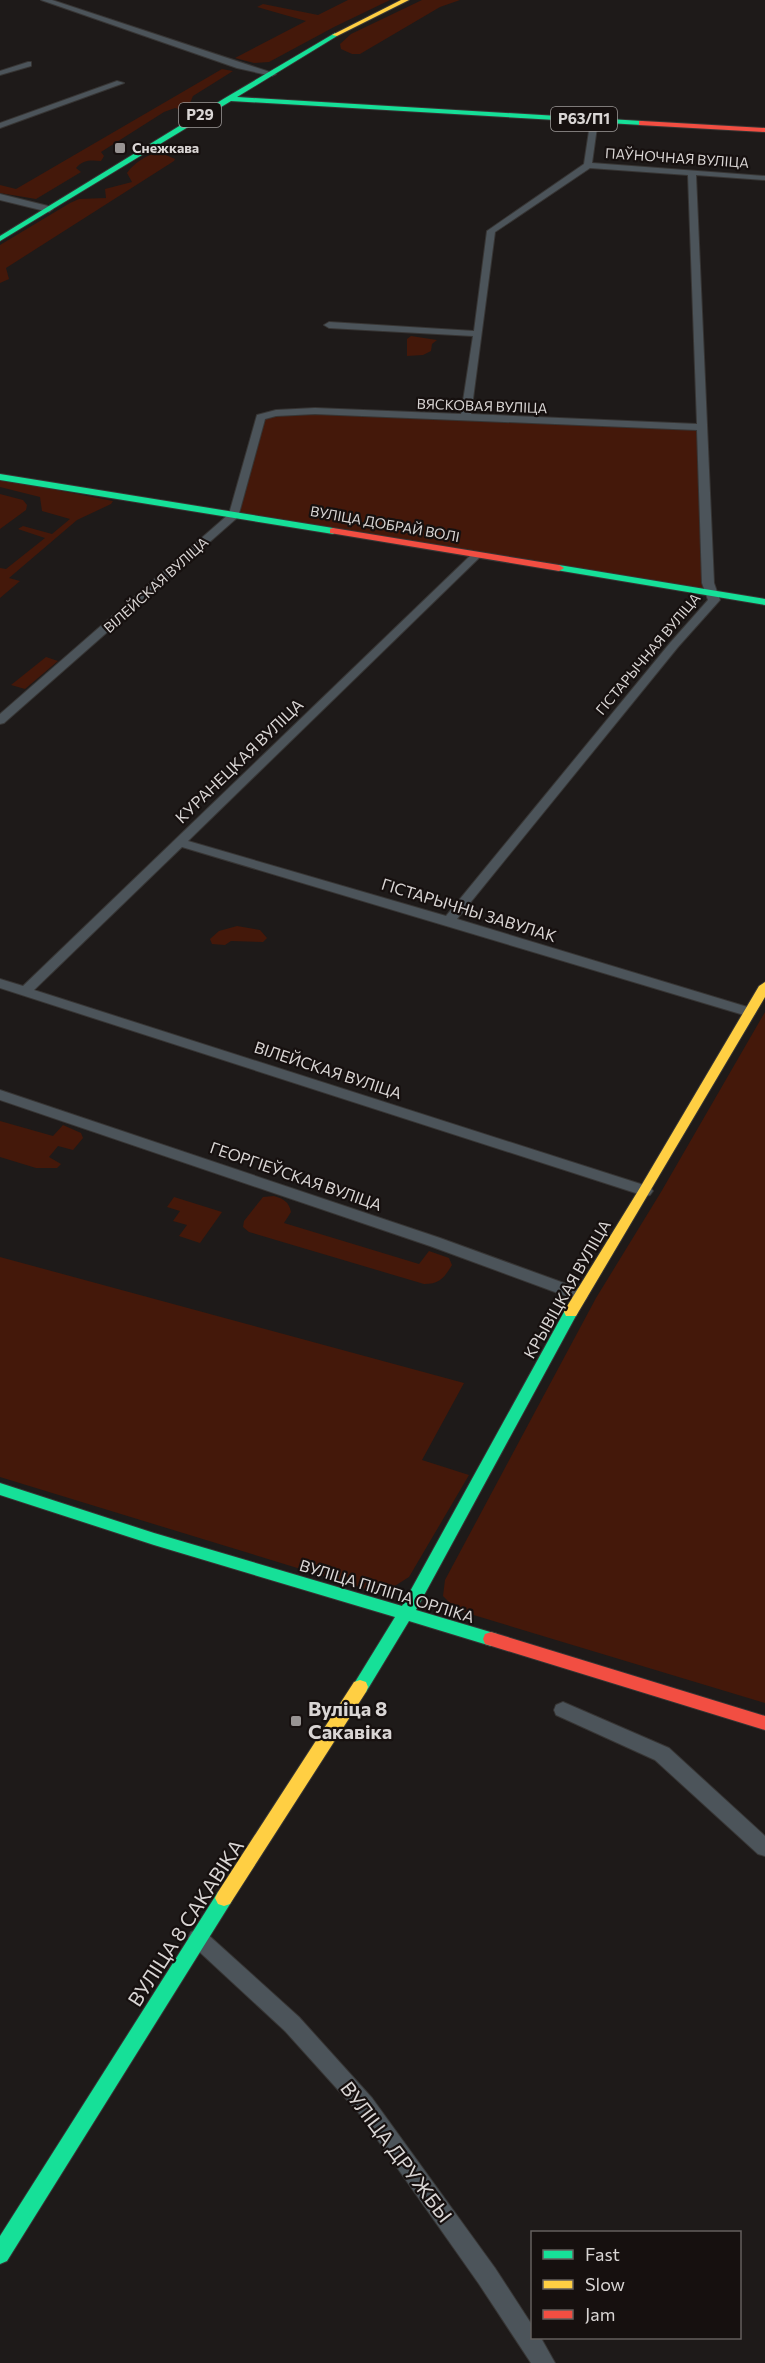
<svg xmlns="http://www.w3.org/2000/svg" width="765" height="2363" font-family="Commissioner,sans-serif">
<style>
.green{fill:#44180a}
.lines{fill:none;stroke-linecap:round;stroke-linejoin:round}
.street-casing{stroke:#373534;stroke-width:2}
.fast-casing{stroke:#373534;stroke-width:2}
.slow-casing{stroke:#373534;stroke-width:2}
.jam-casing{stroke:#373534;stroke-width:2}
.street{fill:#4c545a;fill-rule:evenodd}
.fast{fill:#16e098;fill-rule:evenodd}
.slow{fill:#ffcf43;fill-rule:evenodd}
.jam{fill:#f24e42;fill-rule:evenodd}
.poi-dot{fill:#989493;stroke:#16100f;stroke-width:2}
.labels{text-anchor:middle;stroke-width:4.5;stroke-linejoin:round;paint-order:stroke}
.far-poi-label{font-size:14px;font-weight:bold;fill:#d9d5d4;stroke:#16100f;text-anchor:start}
.far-street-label{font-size:14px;fill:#d9d5d4;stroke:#16100f}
.shield{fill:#16100f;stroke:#9e9a99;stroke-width:1.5}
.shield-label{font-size:15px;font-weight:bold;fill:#d9d5d4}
.street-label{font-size:16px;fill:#d9d5d4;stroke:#16100f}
.near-poi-label{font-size:20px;font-weight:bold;fill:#d9d5d4;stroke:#16100f;text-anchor:start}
.near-street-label{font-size:20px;fill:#d9d5d4;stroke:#16100f}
</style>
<rect width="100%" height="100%" fill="#1e1a19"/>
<path class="green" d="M348 0H390L334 27 269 62 254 63 235 58 306 21 257 7 263 4 318 15Z
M422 0H460L440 7 360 54H352L341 49 340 44 351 34Z
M222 69 233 71 193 96 190 103 192 108 185 111 175 108 164 112 101 152 104 156 101 161C90 160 83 160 76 168L81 172 36 199 0 193V185L16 189Z
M159 152 175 159 174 161 6 268 9 279 0 283V245L70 203 79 199 106 198 105 189 132 182 127 173C134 163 146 155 159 152Z
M411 336 437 340 432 344 431 351 423 355 407 356V339Z
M315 411 701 427 711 592 234 515 261 417Z
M0 479 113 501 111 504 77 520 9 578 20 581 0 598V568L6 569 45 538 18 529 23 526 52 534 70 519 42 511 40 497 0 487Z
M0 494 23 500 27 505 26 510 0 529Z
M46 657 58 661 25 689 11 685Z
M237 926 260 930 267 938 263 942 231 941 225 945 212 944 210 939 219 931Z
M765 1012V1703L457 1610 443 1596 445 1580 596 1298 661 1192Z
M0 1121 53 1136 63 1125 81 1133 83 1138 73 1150 58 1146 49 1157 61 1164 57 1168H36L0 1157Z
M274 1196C284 1199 289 1202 291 1212L284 1223 419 1264 429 1251 449 1258 452 1265C444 1278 440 1284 424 1284L249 1232 243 1227 244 1221 263 1197Z
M174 1197 222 1212 200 1243 179 1236 187 1225 173 1221 180 1211 167 1207Z
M0 1257 464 1383 422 1460 469 1475 409 1577 390 1589H366L0 1477Z"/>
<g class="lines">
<g class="street-casing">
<path id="street" d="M41 0H52L276 74 272 76 237 68Z
M28 62H31V66L0 75V71Z
M117 81 124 83 0 128V123Z
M591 118 598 120 592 163 765 176V180L696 175 714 583 720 600 678 647 457 919 754 1009 756 1012 754 1015H744L182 847 34 990 650 1187 653 1191 650 1195 645 1196 0 988V979L23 986 472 554H480L481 556 188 841 446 916 670 643 708 600 702 583 697 430 315 414 276 416 265 419 238 517 4 723 0 724V714L229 514 257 415 276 410 315 408 461 414 473 336 329 328 324 325 329 322 474 331 487 231 584 164ZM590 168 688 175 697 424 471 414 495 232Z
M0 194 52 207 53 209 49 212 0 200Z
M0 1090 440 1238 586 1291 588 1295 586 1299H574L430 1246 0 1100Z
M563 1702 669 1748 765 1836V1856L758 1854 655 1760 556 1715 554 1710 556 1705Z
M198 1929 205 1932 299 2017 372 2098 495 2268 532 2325V2338H541L555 2363H531L479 2284 358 2112 285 2031 191 1944 188 1938 191 1932Z"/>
</g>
<g class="fast-casing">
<path id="fast" d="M335 33 337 36 237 97 642 121 646 123 642 125 231 101 0 241V236L225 98Z
M0 474 333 528 338 531 333 534 0 480Z
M559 565 765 599V605L556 570V566Z
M571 1307 576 1308 578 1312 416 1610 497 1634 499 1639 497 1644 491 1646 409 1621 366 1692 360 1694 354 1692 352 1687 395 1617 154 1545 0 1495V1483L154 1533 402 1606 564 1312 566 1308Z
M224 1890 230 1892 233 1898 230 1904 7 2261 0 2264V2236L218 1892Z"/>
</g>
<g class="slow-casing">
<path id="slow" d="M401 0H409L337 36 332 35Z
M765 982V997L576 1316H566L564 1312 566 1308 638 1191 759 986Z
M360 1680 366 1682 368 1687 366 1692 230 1904 224 1906 218 1904 215 1898 218 1892 354 1682Z"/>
</g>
<g class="jam-casing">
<path id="jam" d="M642 121 765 128V132L639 125V121Z
M333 528 559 565 564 568 559 571 330 533V529Z
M491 1632 765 1716V1730L485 1644 483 1639 485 1634Z"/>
</g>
<use href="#street" class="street"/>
<use href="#fast" class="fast"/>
<use href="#slow" class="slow"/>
<use href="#jam" class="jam"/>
</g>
<g class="poi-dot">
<rect x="114" y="142" width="12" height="12" rx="3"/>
<rect x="290" y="1715" width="12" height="12" rx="3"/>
</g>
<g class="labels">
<g class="far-poi-label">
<text x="132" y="153">Снежкава</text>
</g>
<g class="far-street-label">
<text transform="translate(677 158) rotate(4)" y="5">ПАЎНОЧНАЯ ВУЛІЦА</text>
<text transform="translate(482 406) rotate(2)" y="5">ВЯСКОВАЯ ВУЛІЦА</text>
<text transform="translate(385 524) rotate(10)" y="5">ВУЛІЦА ДОБРАЙ ВОЛІ</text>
<text transform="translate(156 585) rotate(-42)" y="5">ВІЛЕЙСКАЯ ВУЛІЦА</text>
<text transform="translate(648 654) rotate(-50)" y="5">ГІСТАРЫЧНАЯ ВУЛІЦА</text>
</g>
<g class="shield">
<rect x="179" y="103" width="42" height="24" rx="4.5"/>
<rect x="551" y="107" width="66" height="24" rx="4.5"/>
</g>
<g class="shield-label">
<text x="200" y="120">Р29</text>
<text x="584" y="124">Р63/П1</text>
</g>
<g class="street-label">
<text transform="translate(239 761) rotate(-44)" y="6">КУРАНЕЦКАЯ ВУЛІЦА</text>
<text transform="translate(469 910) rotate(17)" y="6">ГІСТАРЫЧНЫ ЗАВУЛАК</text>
<text transform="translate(328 1070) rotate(18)" y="6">ВІЛЕЙСКАЯ ВУЛІЦА</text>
<text transform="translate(296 1176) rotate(19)" y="6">ГЕОРГІЕЎСКАЯ ВУЛІЦА</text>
<text transform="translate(567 1289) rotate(-60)" y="6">КРЫВІЦКАЯ ВУЛІЦА</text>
<text transform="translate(387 1591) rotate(17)" y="6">ВУЛІЦА ПІЛІПА ОРЛІКА</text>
</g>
<g class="near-poi-label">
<text x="308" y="1716">Вуліца 8<tspan x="308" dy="23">Сакавіка</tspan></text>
</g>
<g class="near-street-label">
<text transform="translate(186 1923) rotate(-57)" y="7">ВУЛІЦА 8 САКАВІКА</text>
<text transform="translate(396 2152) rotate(53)" y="7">ВУЛІЦА ДРУЖБЫ</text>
</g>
</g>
<rect x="531" y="2231" width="210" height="108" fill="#16100f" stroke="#645f5e" stroke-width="1.5"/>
<rect x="543" y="2250" width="30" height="9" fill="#16e098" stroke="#645f5e" stroke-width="1.5"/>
<text x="585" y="2261" font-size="18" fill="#d9d5d4">Fast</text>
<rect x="543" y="2280" width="30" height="9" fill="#ffcf43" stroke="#645f5e" stroke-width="1.5"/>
<text x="585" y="2291" font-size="18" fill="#d9d5d4">Slow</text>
<rect x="543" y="2310" width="30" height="9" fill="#f24e42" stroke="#645f5e" stroke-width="1.5"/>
<text x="585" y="2321" font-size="18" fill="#d9d5d4">Jam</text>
</svg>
